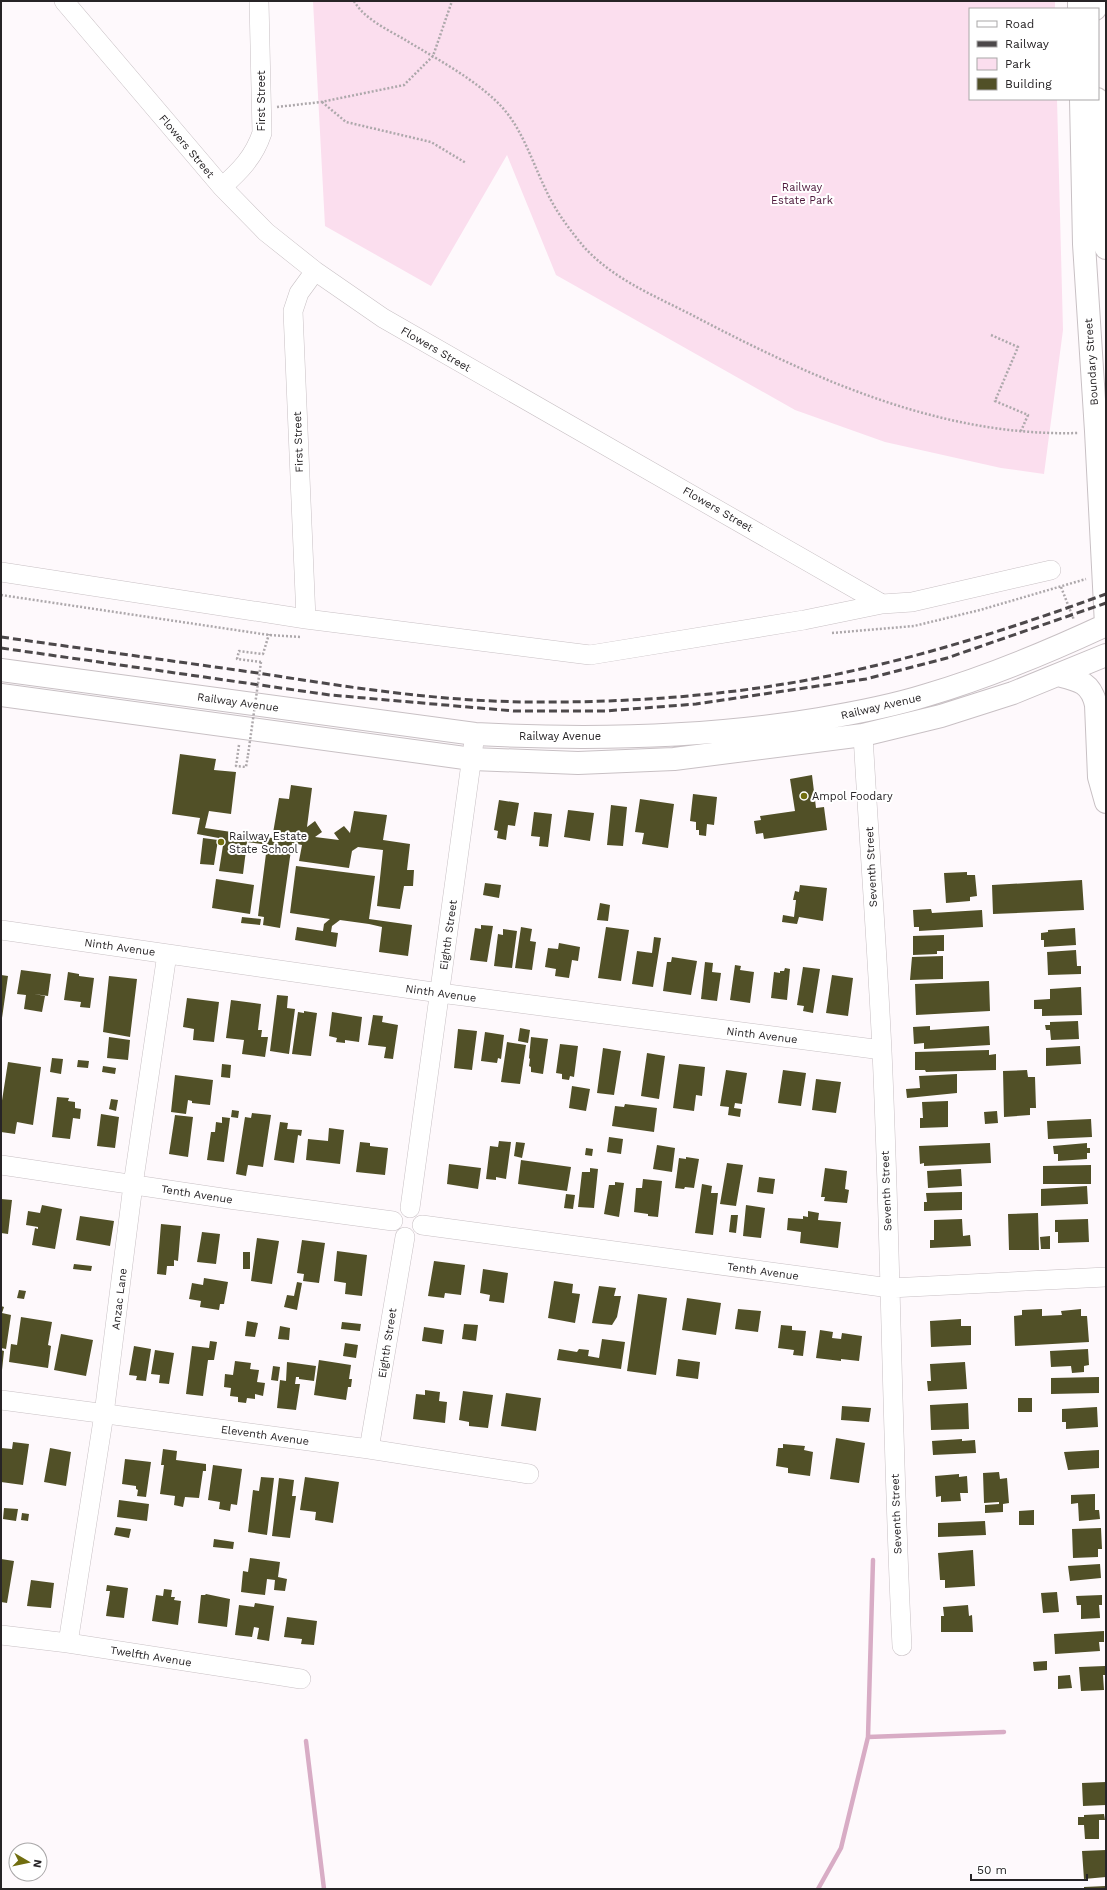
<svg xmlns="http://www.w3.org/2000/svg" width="1107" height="1890" font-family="'Work Sans',sans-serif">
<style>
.green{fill:#fbdeee}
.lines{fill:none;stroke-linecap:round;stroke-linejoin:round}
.stream{stroke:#d8acc5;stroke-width:4.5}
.building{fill:#515027}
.minor-casing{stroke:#c8c0c4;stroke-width:20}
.major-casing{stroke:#c8c0c4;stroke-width:24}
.path{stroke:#ada8ab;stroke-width:2.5;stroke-dasharray:2 2;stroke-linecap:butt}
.minor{stroke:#fff;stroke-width:19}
.major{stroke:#fff;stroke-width:22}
.rail{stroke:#4c484a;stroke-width:3;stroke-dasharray:8 4;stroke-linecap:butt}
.path-bridge{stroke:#ada8ab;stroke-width:2.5;stroke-dasharray:2 2;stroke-linecap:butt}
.poi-dot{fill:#716e0f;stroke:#fff;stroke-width:1.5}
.labels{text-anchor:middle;stroke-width:4;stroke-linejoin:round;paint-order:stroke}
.street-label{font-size:11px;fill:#272426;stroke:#fff}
.park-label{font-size:11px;fill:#4e1a3c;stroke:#fff}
.poi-label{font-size:11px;fill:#272426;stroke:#fff;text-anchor:start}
</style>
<rect width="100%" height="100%" fill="#fef9fc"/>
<path class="green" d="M313 1H1055V9H970V99H1057L1063 330 1044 474 1001 468 885 442 795 410 556 275 507 155 431 286 325 226Z"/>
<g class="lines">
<path class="stream" d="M868 1737 1004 1732
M306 1741 324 1889
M818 1889 841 1848 868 1737 873 1560"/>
</g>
<path class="building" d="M180 754 216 759 214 770 236 772 231 814 209 811 205 828 285 840 286 835 273 833 279 798 289 799 291 785 312 788 307 827 315 821 322 832 315 837 339 840 334 833 344 826 350 833 354 811 387 815 383 840 410 844 407 870H414L413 886H404L400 909 377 906 383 850 358 847 352 851 349 868 299 861 302 845 292 843 280 928 263 925 264 917 258 916 267 846 284 848V847L247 842 243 874 219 871 224 839 197 834 200 818 172 814Z
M812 775 816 808 824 807 827 830 764 839 763 833 756 834 754 821 761 820 760 816 795 811 790 779Z
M693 794 717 797 714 825 707 824 706 836 699 835V830H696V822L690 821Z
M640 799 674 804 668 848 642 844 644 833 635 832Z
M499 800 519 803 515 826 508 825 506 840 497 838 498 831 494 830Z
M611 805 627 807 623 846 607 845Z
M568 810 594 813 590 841 564 837Z
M534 812 552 814 548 847 539 846 540 837 531 836Z
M203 838 218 840 214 865 200 864Z
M296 866 375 876 369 919 412 925 408 956 379 952 382 927 369 924 340 920 332 926 331 932 338 933 336 947 295 940 297 927 323 931 324 924 330 919 290 913Z
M967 872V875H975L977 896 970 897V901L946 903 944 873Z
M216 879 254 885 250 914 212 908Z
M1082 880 1084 910 993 914 992 885Z
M485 883 501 885 499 898 483 895Z
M800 885 827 888 823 921 799 917 797 924 782 922 783 915 794 917 796 900H793L795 891 799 892Z
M600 903 610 905 608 921 597 920Z
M931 909 932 913 982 910 983 927 919 931V927H914L913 910Z
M242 917 261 919 260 925 241 923Z
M481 925 493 926 487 962 470 960 475 928 481 929Z
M521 927 532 929 530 941 536 942 532 970 515 968Z
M606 927 629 930 621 981 598 978Z
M1075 928 1076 945 1044 947V940H1041V933L1048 932V930Z
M503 929 517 931 512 968 494 966 498 934 503 935Z
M944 935V951H937V954L913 955V936Z
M654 937 661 938 653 987 632 984 637 951 652 953Z
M559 943 580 947 578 961 572 960 569 978 555 976 556 969 545 967 548 948 558 949Z
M1076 950 1077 966H1081V974L1048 975 1047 952Z
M943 956V979L910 980 912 957Z
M672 957 697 961 691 995 663 991 667 962H671Z
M705 962 713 963 712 972 721 973 717 1001 701 999Z
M735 965 741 966 740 970 754 972 750 1003 730 1000Z
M803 967 820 969 813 1013 803 1011 804 1006 797 1005Z
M785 968 790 969 787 1000 771 998 774 972 780 973V971H784Z
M21 970 51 974 48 996 34 994 45 996 42 1012 24 1009 26 995 17 994Z
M68 972 79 974V976L94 978 90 1008 80 1007 81 1002 64 1000Z
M1 975 8 976 2 1018H1Z
M832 975 853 978 848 1016 826 1013Z
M109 976 137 979 130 1037 103 1032Z
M989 981 990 1011 916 1015 915 984Z
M1081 987 1082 1015 1042 1016V1009H1034V1000L1050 999V989Z
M277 995 288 996 287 1008 295 1009 289 1054 270 1051Z
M187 998 219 1002 214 1042 193 1040 194 1029 183 1027Z
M231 1000 261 1004 258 1030H262L261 1037H268L265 1057 242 1054 244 1040 226 1038Z
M304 1011 317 1013 311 1056 292 1054 298 1012 304 1013Z
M332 1012 362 1017 359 1042 345 1040V1043L336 1042 337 1038 329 1036Z
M373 1015 383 1016 382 1022 398 1025 393 1059 384 1058 386 1047 368 1045Z
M1078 1021 1079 1039 1051 1040 1050 1030H1046L1045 1025H1050V1022Z
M930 1026V1030L989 1026 990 1045 924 1049V1043L914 1044 913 1027Z
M520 1028 530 1030 528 1043 518 1041Z
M458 1029 477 1031 472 1070 454 1068Z
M485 1032 504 1035 501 1059 498 1058 497 1063 481 1061Z
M109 1037 130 1040 128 1060 107 1058Z
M531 1037 548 1039 543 1074 531 1072V1067L529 1066 530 1059 529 1058Z
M507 1042 526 1045 520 1084 501 1082Z
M560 1044 578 1046 574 1077 570 1076 569 1080 562 1079V1074L556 1073Z
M1080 1046 1081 1064 1046 1066V1048Z
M603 1048 621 1051 614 1095 597 1093Z
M989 1050V1055L996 1054V1070L926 1072 925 1070H915V1052Z
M647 1053 665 1056 659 1099 641 1096Z
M52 1058 63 1059 61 1074 50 1072Z
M78 1060 89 1061 88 1068 77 1067Z
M8 1062 41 1067 33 1125 17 1122 15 1134 1 1132V1107Z
M222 1064 231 1065 230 1078 221 1077Z
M679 1064 705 1067 702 1096 696 1095 694 1111 673 1108Z
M103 1066 116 1068 115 1074 102 1072Z
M726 1070 747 1073 742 1104 735 1103 734 1108 741 1109 740 1117 728 1115 729 1107 720 1106Z
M783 1070 806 1073 801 1106 778 1103Z
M1027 1070 1028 1077H1035L1036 1108H1030V1115L1004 1117 1003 1071Z
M957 1074V1093L907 1098 906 1089 920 1088 919 1076Z
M175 1075 213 1080 210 1105 192 1103V1101L188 1100 186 1114 171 1112Z
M816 1079 841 1082 836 1113 812 1110Z
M572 1086 590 1089 586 1111 569 1108Z
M57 1097 69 1098 68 1101 75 1102V1108L81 1109 80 1119 73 1118 70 1139 52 1137Z
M111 1099 118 1100 116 1111 109 1109Z
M948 1101V1127L920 1128V1118H923L922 1102Z
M625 1104 657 1108 654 1132 612 1126 615 1106 624 1107Z
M232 1110 239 1111 238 1118 231 1117Z
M997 1111 998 1123 985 1124 984 1112Z
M252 1113 271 1115 263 1167 248 1165 246 1176 236 1174 245 1117 251 1118Z
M101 1114 119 1117 115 1148 97 1146Z
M175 1115 193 1117 188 1157 169 1154Z
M222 1117 230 1118 224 1162 207 1160 211 1132H215L216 1122 222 1123Z
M1091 1119 1092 1137 1048 1139 1047 1121Z
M280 1122 288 1123 287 1129 302 1130 301 1136 298 1135 294 1163 274 1160Z
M329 1128 344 1130 340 1164 306 1160 308 1139 328 1141Z
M609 1137 623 1139 621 1154 607 1152Z
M499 1141 511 1142 506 1179 496 1177V1180L486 1179 490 1146 498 1147Z
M360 1142 370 1143V1146L388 1148 385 1175 356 1172Z
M516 1142 525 1143 522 1158 514 1156Z
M990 1143 991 1163 924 1166V1163L920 1164 919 1146Z
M1087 1143V1148H1090V1153H1087V1159L1058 1161V1154H1054L1053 1146Z
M657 1145 675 1148 672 1172 653 1169Z
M586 1148 593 1149 592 1156 585 1155Z
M686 1157 699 1159 694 1188 685 1187 684 1189 675 1188 679 1158 686 1159Z
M521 1160 571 1167 567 1191 518 1184Z
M727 1163 743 1165 736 1206 720 1204Z
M449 1164 481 1168 478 1189 447 1184Z
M1091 1165V1184H1043V1166Z
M590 1168 598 1169 594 1208 578 1207 582 1172H590Z
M825 1168 847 1171 845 1189 849 1190 847 1203 824 1201 825 1197H821Z
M961 1169 962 1186 928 1188 927 1171Z
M759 1177 775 1179 773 1194 757 1192Z
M643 1179 662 1181 658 1217 648 1216V1214L634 1212 636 1188H642Z
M615 1182 624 1183 619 1217 604 1214 609 1185H615Z
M702 1184 712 1186 711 1193H718L713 1235 695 1233Z
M1087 1186 1088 1204 1041 1206V1189Z
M962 1192V1210L924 1211V1202H927L926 1193Z
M566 1194 575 1195 573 1209 564 1208Z
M1 1199 12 1200 8 1234 1 1233Z
M42 1205 62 1209 55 1249 32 1245 35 1228 38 1229V1227L26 1225 28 1211 40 1213Z
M746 1205 765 1208 761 1238 743 1236Z
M808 1211 819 1213 818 1220 841 1222 838 1248 800 1243 801 1232 787 1230 788 1218 803 1219V1216L808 1217Z
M1038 1213 1039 1250H1009L1008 1214Z
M731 1215H738L736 1233 729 1232Z
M80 1216 114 1221 110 1246 76 1240Z
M962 1219 963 1236 970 1235 971 1246 930 1248V1240H934V1220Z
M1088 1219 1089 1242 1058 1243V1232H1055V1220Z
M161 1224 181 1226 178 1261 174 1260V1266H167L166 1275 157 1274Z
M202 1232 220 1234 216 1264 197 1262Z
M1050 1236V1249H1041L1040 1237Z
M257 1238 279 1241 272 1284 251 1281Z
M302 1240 325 1243 319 1283 303 1281 304 1274 297 1273Z
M337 1251 367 1255 362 1296 345 1294 346 1283 334 1281Z
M243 1252H250V1269H243Z
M434 1261 465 1265 461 1295 445 1293 444 1298 428 1296Z
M74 1264 92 1266 91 1271 73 1269Z
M483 1269 508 1273 504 1303 489 1301 490 1295 480 1293Z
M204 1278 228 1282 224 1304H220L219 1310 200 1307 201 1301 189 1299 192 1283 203 1285Z
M554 1281 573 1284 572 1293 580 1294 575 1323 548 1318Z
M297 1282 302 1283 297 1310 284 1307 287 1295 294 1296Z
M599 1286 616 1288 614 1296H621L617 1317 612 1325 592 1323Z
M19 1290 26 1291 24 1299 17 1298Z
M638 1294 667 1298 656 1375 627 1371Z
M687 1298 721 1303 716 1335 682 1330Z
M1 1306 4 1307 2 1313 11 1315 6 1349 1 1348Z
M738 1309 761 1311 758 1332 735 1329Z
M1042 1309V1316L1062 1315 1061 1311 1081 1309V1316H1087L1089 1342 1015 1346 1014 1316 1022 1315V1310Z
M21 1317 52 1322 48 1345 51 1346 48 1368 9 1362 11 1344 17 1345Z
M961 1319V1326H971V1345L931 1347 930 1321Z
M247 1321 258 1323 255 1337 245 1336Z
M342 1322 361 1324 360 1331 341 1329Z
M464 1324 478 1325 476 1341 462 1339Z
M781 1325 792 1326V1330L806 1331 803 1356 793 1355 794 1350 778 1348Z
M280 1326 290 1328 289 1340 278 1339Z
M424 1327 444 1330 442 1344 422 1341Z
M820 1330 833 1332 832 1338 841 1339 842 1333 862 1336 859 1361 841 1359V1361L816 1358Z
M61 1334 93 1340 86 1376 54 1370Z
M602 1339 625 1342 621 1369 557 1360 559 1349 577 1352 579 1349 589 1350 588 1356 599 1358Z
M210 1341 217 1342 214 1360H208L203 1396 186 1394 192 1346 209 1348Z
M345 1343 358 1345 356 1358 343 1356Z
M134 1346 151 1349 146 1381 136 1380 137 1376 129 1375Z
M1088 1349 1089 1365 1084 1366V1372L1072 1373 1071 1366 1051 1367 1050 1351Z
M1 1350 4 1351 2 1370H1Z
M155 1350 174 1353 169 1384 159 1383 160 1375 151 1374Z
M678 1359 700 1362 698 1379 676 1376Z
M319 1360 351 1365 349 1379H352L351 1387H348L346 1400 314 1395Z
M235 1361 251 1363 250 1369 259 1370 257 1382 265 1383 263 1396 255 1394V1399L247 1398 246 1403 238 1402V1397L230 1396 231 1388 224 1387 225 1374 233 1375Z
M287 1362 316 1366 314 1381 299 1379V1377H296L295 1384H300L296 1410 277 1408 280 1380 286 1381Z
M965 1362 967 1389 928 1391 927 1381H931L930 1364Z
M273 1366 280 1367 278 1381 271 1380Z
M1099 1377V1393L1051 1394V1378Z
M425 1390 440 1392 439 1401 447 1402 445 1423 413 1419 416 1394 425 1395Z
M463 1391 493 1395 488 1428 469 1426V1422L459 1420Z
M506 1393 541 1398 536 1431 501 1426Z
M1018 1398H1032V1412H1018Z
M968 1403 969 1429 931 1430 930 1405Z
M842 1406 871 1408 869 1422 841 1420Z
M1097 1407 1098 1427 1066 1429V1422H1062V1409Z
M836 1438 865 1443 859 1483 830 1479Z
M962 1439V1441L975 1440 976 1453 933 1455 932 1441Z
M13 1442 29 1444 23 1485 1 1482V1448L12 1449Z
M783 1444 805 1446 804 1450 813 1452 810 1476 788 1473V1468L776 1466 778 1448H783Z
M50 1448 71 1452 66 1486 44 1482Z
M163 1449 177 1451 176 1460 206 1464V1471H203L199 1498 185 1497 183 1507 174 1505 175 1496 160 1494 164 1465H161Z
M1099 1450V1468L1068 1470 1064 1452Z
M125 1459 151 1462 146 1497 137 1496 138 1490 136 1489V1486L122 1484Z
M213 1465 242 1469 237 1505 231 1504 230 1511 219 1509 220 1502 208 1500Z
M999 1472 1000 1479 1007 1478 1009 1503 1003 1504V1512L985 1513V1505L999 1504V1502L984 1503 983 1473Z
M959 1474V1477L967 1476 968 1493H960L961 1501 941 1502V1496L936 1497 935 1476Z
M261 1477 274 1478 267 1535 248 1532 253 1490 259 1491Z
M305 1477 339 1482 333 1523 315 1520 316 1512 300 1510Z
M279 1478 294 1480 292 1496H296L290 1538 272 1536Z
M1095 1494V1510H1099L1100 1519 1079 1521 1078 1503 1071 1504V1495Z
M119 1500 149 1504 147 1521 117 1517Z
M4 1508 18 1509 16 1521 3 1519Z
M1034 1510V1525H1019V1511Z
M22 1513 29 1514 28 1521 21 1520Z
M985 1521 986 1535 938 1537V1523Z
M116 1527 131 1529 129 1538 114 1535Z
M1101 1528 1102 1549H1098V1557L1073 1558 1072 1529Z
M214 1539 234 1542 233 1549 213 1547Z
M973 1550 975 1586 945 1588V1580H940L938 1553Z
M250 1558 280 1562 278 1577 287 1579 285 1591 274 1590 275 1580 267 1579 265 1595 241 1592 243 1571 248 1572Z
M1 1559 14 1561 7 1603 1 1602Z
M1100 1564 1101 1578 1070 1581 1068 1566Z
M31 1580 54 1583 51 1608 27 1606Z
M107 1585 128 1588 124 1618 106 1616 110 1591H106Z
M164 1589 172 1590 171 1597H175L174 1600 181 1601 178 1625 152 1621 156 1595 163 1596Z
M1057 1592 1059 1612 1043 1613 1041 1593Z
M206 1594 230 1599 227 1627 198 1623 201 1595H205Z
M1102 1595V1605H1099L1100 1618 1081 1619V1605H1077L1076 1596Z
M255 1603 274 1606 269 1641 257 1639 259 1628 254 1627 252 1637 235 1635 239 1605 254 1607Z
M968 1605 969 1616 972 1615 973 1632H941V1616H944L943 1607Z
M287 1617 317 1621 314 1645 301 1644 302 1639 284 1637Z
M1104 1631V1642H1099L1100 1651 1055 1654 1054 1634Z
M1047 1661V1670L1034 1671 1033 1662Z
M1105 1666 1106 1675H1103L1104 1690 1081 1691 1079 1667Z
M1070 1675 1072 1688 1058 1689V1676Z
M1106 1782V1805L1083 1806 1082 1783Z
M1104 1814 1105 1820H1099V1839H1085L1084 1825H1078V1817H1084V1815Z
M1106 1850V1877L1084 1879 1082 1851Z
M1106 1886V1889H1084V1887Z"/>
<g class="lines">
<g class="minor-casing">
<path id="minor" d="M64 1 222 187 266 232 315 271 383 318 882 604
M222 187C240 171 254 157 262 133L259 1
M1 572 306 619 590 655 804 620 882 604 912 602 1051 570
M306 619 293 311 299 293 315 271
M863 735C869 840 877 946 882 1051 891 1249 892 1448 902 1646
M1 930 440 993 882 1050
M1 1165 229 1199 393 1221
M410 1208 475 734
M422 1225 890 1288 1106 1277
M1 1400 369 1449 529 1474
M369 1449 405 1237
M1 1635 68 1643 301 1679
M68 1643 104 1414 133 1185 167 954"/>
</g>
<g class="major-casing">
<path id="major" d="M1079 1V9
M1095 1V9
M1081 99 1084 244 1096 431 1106 625
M1097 99 1101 207 1106 248
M1 670 475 734C590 740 706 738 819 719 855 713 892 706 927 695 988 677 1048 652 1106 625
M1058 675C1078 680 1091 682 1096 705L1099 777 1106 802
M1 695 472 759 578 763 674 759 863 735 941 716 1013 693 1106 655"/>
</g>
<path class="path" d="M354 1C365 20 389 30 407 41 437 59 469 76 495 100 521 124 530 157 545 188 554 209 569 229 584 247 613 279 655 296 692 315 812 378 940 437 1078 433
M322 102 346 122 431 142 466 163
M277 107 321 102 404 85 433 56 452 1
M991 335 1018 347 995 401 1028 415 1021 431
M1061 587 1074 620
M1 595 269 635 300 637
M832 633 914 626 980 610 1086 579
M261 662 237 659 239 651 263 654 269 634
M239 745 236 766 246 767 248 755"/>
<use href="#minor" class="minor"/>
<use href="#major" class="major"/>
<path class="rail" d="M1 637C87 649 172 661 258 673 347 687 437 701 527 702 634 703 743 695 847 672 935 653 1021 625 1106 594
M1 648 330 695 514 711H605L696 704 866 679 947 658 1106 603"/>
<path class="path-bridge" d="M248 755 261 662"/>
</g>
<g class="poi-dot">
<circle cx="804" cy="796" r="4"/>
<circle cx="221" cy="842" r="4"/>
</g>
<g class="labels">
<g class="street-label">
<text transform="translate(261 101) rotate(-90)" y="4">First Street</text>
<text transform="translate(187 146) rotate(50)" y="4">Flowers Street</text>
<text transform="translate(436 349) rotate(30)" y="4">Flowers Street</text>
<text transform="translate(1091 362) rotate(-94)" y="4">Boundary Street</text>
<text transform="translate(298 442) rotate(-92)" y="4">First Street</text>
<text transform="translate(718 509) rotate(30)" y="4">Flowers Street</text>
<text transform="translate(238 702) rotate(8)" y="4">Railway Avenue</text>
<text transform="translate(881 706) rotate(-13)" y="4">Railway Avenue</text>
<text x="560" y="740">Railway Avenue</text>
<text transform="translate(871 867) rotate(-93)" y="4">Seventh Street</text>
<text transform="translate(448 935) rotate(-82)" y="4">Eighth Street</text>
<text transform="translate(120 947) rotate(8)" y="4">Ninth Avenue</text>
<text transform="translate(441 993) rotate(8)" y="4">Ninth Avenue</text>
<text transform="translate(762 1035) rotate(7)" y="4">Ninth Avenue</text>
<text transform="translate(886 1191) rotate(-92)" y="4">Seventh Street</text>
<text transform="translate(197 1194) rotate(9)" y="4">Tenth Avenue</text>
<text transform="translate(763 1271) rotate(8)" y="4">Tenth Avenue</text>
<text transform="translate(119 1299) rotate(-83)" y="4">Anzac Lane</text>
<text transform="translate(387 1343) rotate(-81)" y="4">Eighth Street</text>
<text transform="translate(265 1435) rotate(8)" y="4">Eleventh Avenue</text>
<text transform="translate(896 1514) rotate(-92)" y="4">Seventh Street</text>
<text transform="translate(151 1656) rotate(9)" y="4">Twelfth Avenue</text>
</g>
<g class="park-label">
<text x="802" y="191">Railway<tspan x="802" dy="13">Estate Park</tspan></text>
</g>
<g class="poi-label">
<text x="812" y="800">Ampol Foodary</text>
<text x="229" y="840">Railway Estate<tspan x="229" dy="13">State School</tspan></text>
</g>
</g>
<rect width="1107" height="1890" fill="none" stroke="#272426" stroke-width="4"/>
<rect x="969" y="8" width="130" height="92" fill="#ffffff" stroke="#a9a7a8"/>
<rect x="977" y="21" width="20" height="6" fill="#ffffff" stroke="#a9a7a8"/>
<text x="1005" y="28" font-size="12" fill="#272426">Road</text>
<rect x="977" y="41" width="20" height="6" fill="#4c484a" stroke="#a9a7a8"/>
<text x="1005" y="48" font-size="12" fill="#272426">Railway</text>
<rect x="977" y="58" width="20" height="12" fill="#fbdeee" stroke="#a9a7a8"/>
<text x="1005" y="68" font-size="12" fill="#272426">Park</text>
<rect x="977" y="78" width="20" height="12" fill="#515027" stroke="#a9a7a8"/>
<text x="1005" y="88" font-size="12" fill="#272426">Building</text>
<g transform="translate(28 1862) rotate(99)"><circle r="19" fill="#ffffff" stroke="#a9a7a8"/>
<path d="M0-3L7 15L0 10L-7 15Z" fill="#716e0f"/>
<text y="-6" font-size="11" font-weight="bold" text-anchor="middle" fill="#272426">N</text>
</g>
<path d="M971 1874v6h116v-6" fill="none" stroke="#272426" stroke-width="2"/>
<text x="977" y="1874" font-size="12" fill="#272426" stroke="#ffffff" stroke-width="3" paint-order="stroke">50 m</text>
</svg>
